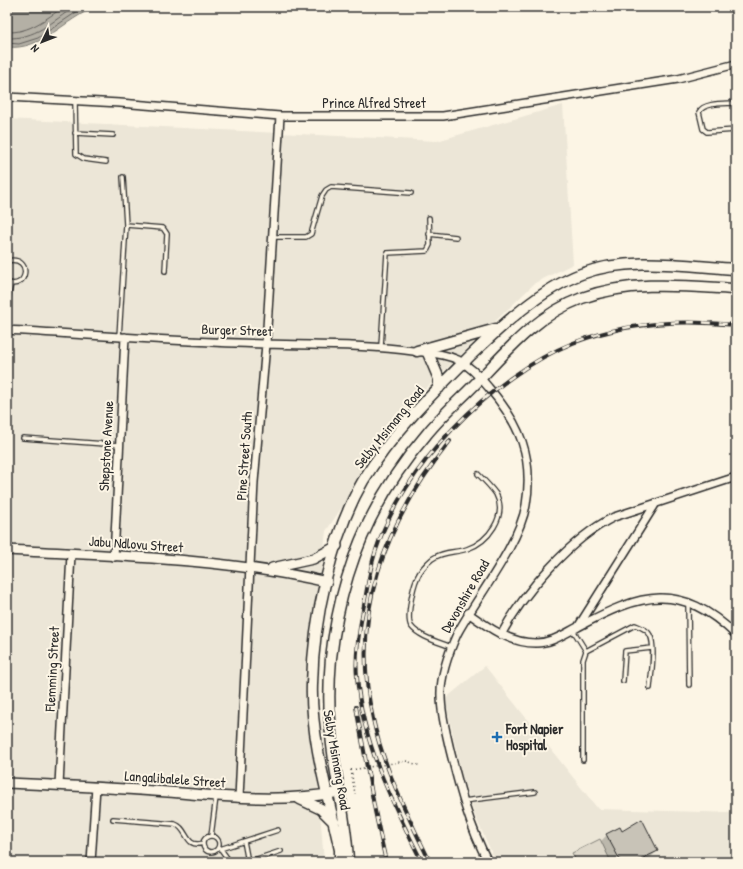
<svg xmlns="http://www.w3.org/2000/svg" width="743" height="869" font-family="'Patrick Hand',sans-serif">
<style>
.built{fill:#ece6d7}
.green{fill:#ded8ca;stroke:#84827a}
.water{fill:#b4b0a5;stroke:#7d7b74}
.shadow{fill:#0003}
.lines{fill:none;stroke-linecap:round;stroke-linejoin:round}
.shore{stroke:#62605c;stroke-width:1}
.building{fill:#c8c3b7;stroke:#2b2b2b}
.service-casing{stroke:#2b2b2b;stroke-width:6}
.minor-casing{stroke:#2b2b2b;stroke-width:10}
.tertiary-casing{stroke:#2b2b2b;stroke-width:12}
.secondary-casing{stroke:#2b2b2b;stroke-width:13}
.path{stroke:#2b2b2b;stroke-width:1.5;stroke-dasharray:1 3;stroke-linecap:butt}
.service{stroke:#fcf5e5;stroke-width:3.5}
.minor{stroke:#fcf5e5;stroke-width:7}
.tertiary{stroke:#fcf5e5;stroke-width:9}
.secondary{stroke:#fcf5e5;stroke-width:10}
.rail-casing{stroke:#2b2b2b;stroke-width:4}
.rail{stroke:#fcf5e5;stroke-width:2.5;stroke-dasharray:8;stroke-linecap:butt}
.path-bridge{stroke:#2b2b2b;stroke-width:1.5;stroke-dasharray:1 3;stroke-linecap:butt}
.poi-dot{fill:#1f6fb2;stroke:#fcf5e5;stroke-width:1.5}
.labels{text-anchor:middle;stroke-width:4;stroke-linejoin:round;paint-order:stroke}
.street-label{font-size:14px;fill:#2b2b2b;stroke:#fcf5e5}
.poi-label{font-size:14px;font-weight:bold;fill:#2b2b2b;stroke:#fcf5e5;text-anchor:start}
</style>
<rect width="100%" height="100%" fill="#fcf5e5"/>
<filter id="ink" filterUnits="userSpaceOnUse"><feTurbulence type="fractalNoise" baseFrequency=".025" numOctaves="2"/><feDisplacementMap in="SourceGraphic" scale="8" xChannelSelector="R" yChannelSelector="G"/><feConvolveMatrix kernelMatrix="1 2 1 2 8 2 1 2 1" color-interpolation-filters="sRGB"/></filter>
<g filter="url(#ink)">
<path class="built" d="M563 105 573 264 535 283 414 400 326 531 309 673 324 862H7V119L437 141Z
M485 666 598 809 736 813V862H496L475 816 462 776 445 699Z"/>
<path class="green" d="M600 839 611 862H577L572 853Z"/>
<path class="water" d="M7 7H96C64 19 42 51 7 47Z"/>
<path class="shadow" d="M621 832 657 851 651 857 640 862H611L601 841 607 835Z"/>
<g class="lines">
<path class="shore" d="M7 32C30 33 45 19 64 7
M7 38C35 39 52 22 74 7
M7 43 19 44 38 38 84 7"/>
</g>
<path class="building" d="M642 819 658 851 635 862H621L606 834 620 827 622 831Z"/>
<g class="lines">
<g class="service-casing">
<path id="service" d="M75 101 76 154 84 159 106 162
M736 103C725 104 704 102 699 112L703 129 707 132 736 130
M75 133 113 135
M126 225 163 228 167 234 165 271
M429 234 456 237
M273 237H306L311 234 322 196 326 190 331 187 411 193
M7 261C34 255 27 292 7 282
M7 303 11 284
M119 337 126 225 123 177
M381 346 387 253 427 251 430 245 429 218
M23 438 119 445
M688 604 689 685
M573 630 586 651
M451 647C439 642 419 637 411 626 406 618 413 587 417 578 420 571 426 564 432 559 443 551 455 553 467 549 488 542 508 516 496 494 491 487 484 480 478 474
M623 681 625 651 652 648
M583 760V660L586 651 635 625C640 627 647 629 650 635 656 646 651 675 650 688
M463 801 535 792
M113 819 175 824C188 828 185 849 203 843
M203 844a8 8 0 1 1 16 0a8 8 0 1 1-16 0Z
M211 836 216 797
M244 841 248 862
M220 848 230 862
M220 849 278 830
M248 862 281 851"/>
</g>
<g class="minor-casing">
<path id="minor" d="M7 97 120 103 280 116H443L678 79 736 64
M7 330C93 335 180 342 266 344 315 346 363 344 413 351 428 353 443 353 458 360 470 366 481 378 489 388 520 424 534 457 526 505 519 545 477 597 457 634 449 652 440 675 441 696 441 714 446 732 450 750 460 790 469 825 488 862
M114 557 125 337
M468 613C489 628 510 643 536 643 552 643 564 634 578 627 641 593 680 581 736 635
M578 627 656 503
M501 635C523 593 571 538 614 517L736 477
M59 785 71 554
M239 798 254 482 266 344 280 116
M91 862 96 787"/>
</g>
<g class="tertiary-casing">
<path id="tertiary" d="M7 550C114 556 222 558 327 582
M272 568 313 559 337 546
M7 783C61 785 114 788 168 792 225 797 282 803 340 792"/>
</g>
<g class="secondary-casing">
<path id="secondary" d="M417 351 496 329
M428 353 439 379V388
M300 799 321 809 334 822
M340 862V850C329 800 310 735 312 684 313 621 331 536 363 481 391 434 432 394 470 356 500 327 541 289 581 274 629 256 686 266 736 269
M348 862C347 828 339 794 334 760 329 727 328 692 331 658 340 575 371 499 426 435 442 415 462 398 480 379 510 347 539 314 582 298 632 280 684 286 736 289"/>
</g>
<path class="path" d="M406 761 421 766
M351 770 355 794"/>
<use href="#service" class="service"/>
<use href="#minor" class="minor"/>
<use href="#tertiary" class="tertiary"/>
<use href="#secondary" class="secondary"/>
<g class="rail-casing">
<path id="rail" d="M356 707 375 811 386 862
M422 862C393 804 362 743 357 677 355 655 359 632 363 610 367 591 369 572 375 553 402 467 491 376 573 343 626 322 680 319 736 325
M430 862C409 818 383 767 373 719 349 614 385 523 450 441"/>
</g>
<use href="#rail" class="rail"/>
<path class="path-bridge" d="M351 770 406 761"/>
</g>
</g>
<path class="poi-dot" d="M495 731h4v4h4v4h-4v4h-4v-4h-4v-4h4z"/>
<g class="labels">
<g class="street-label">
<text x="374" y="108">Prince Alfred Street</text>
<text transform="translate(237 330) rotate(2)" y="5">Burger Street</text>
<text transform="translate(389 427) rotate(-51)" y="5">Selby Msimang Road</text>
<text transform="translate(106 446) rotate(-87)" y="5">Shepstone Avenue</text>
<text transform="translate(244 456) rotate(-86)" y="5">Pine Street South</text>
<text transform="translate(136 544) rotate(4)" y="5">Jabu Ndlovu Street</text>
<text transform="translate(465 596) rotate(-60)" y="5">Devonshire Road</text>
<text transform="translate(52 669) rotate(-87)" y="5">Flemming Street</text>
<text transform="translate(337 760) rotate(80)" y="5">Selby Msimang Road</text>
<text transform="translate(175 779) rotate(4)" y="5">Langalibalele Street</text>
</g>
<g class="poi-label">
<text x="506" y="734">Fort Napier<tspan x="506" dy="16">Hospital</tspan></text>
</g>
</g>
<rect width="743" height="869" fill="none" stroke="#fcf5e5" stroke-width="24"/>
<rect x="12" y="12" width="719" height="845" fill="none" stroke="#2b2b2b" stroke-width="1.5" filter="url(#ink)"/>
<g transform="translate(42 42) rotate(227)" stroke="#fcf5e5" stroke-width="3" paint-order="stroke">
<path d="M0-3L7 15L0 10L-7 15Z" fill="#2b2b2b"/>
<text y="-6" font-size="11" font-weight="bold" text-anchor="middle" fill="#2b2b2b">N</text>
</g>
</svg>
